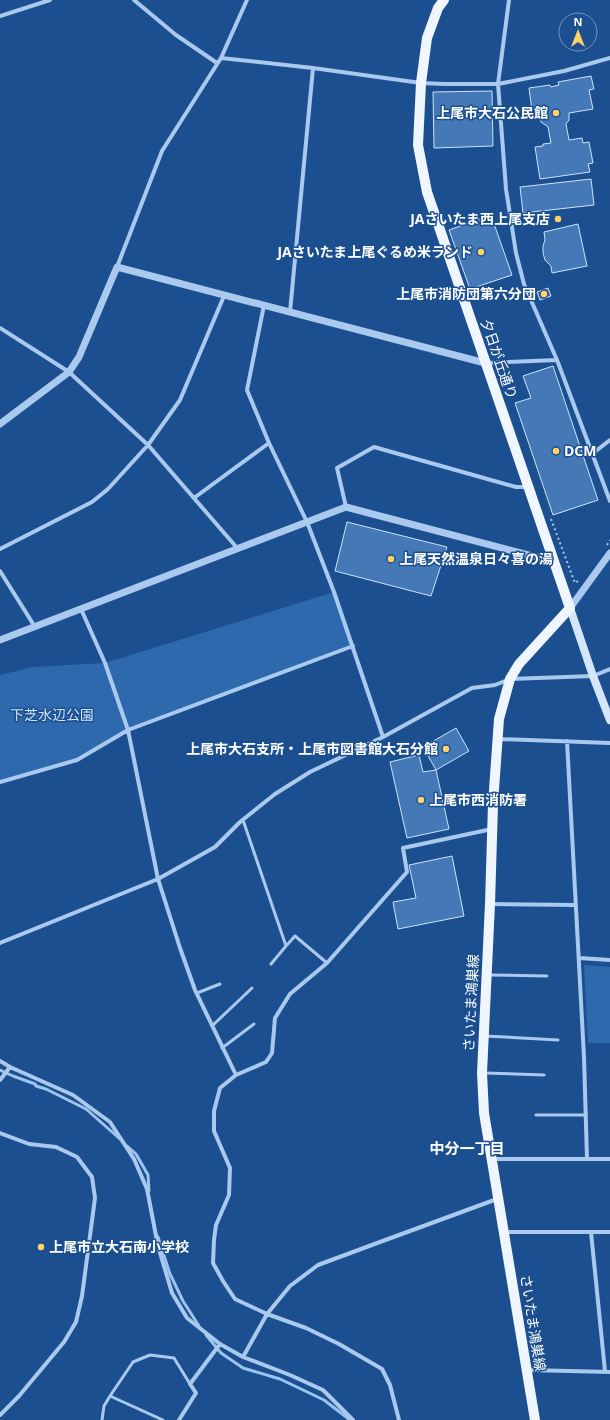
<svg xmlns="http://www.w3.org/2000/svg" width="610" height="1420" font-family="'Open Sans','Noto Sans JP',sans-serif">
<style>
.green{fill:#2e69ad}
.lines{fill:none;stroke-linecap:round;stroke-linejoin:round}
.stream{stroke:#9cc4f0;stroke-width:3}
.building{fill:#4478b7;stroke:#cfe3fa}
.path{stroke:#a9c9ee;stroke-width:2;stroke-dasharray:2 3;stroke-linecap:butt}
.service{stroke:#a9c9ee;stroke-width:3}
.minor{stroke:#a9c9ee;stroke-width:4}
.tertiary{stroke:#a9c9ee;stroke-width:7}
.secondary{stroke:#d6e6fa;stroke-width:8}
.primary{stroke:#f0f6ff;stroke-width:10}
.poi-dot{fill:#ffd166;stroke:#1b4f8f;stroke-width:1.5}
.labels{text-anchor:middle;stroke-width:3;stroke-linejoin:round;paint-order:stroke}
.poi-label{font-size:14px;font-weight:bold;fill:#fff;stroke:#1b4f8f;text-anchor:end}
.street-label{font-size:14px;fill:#fff;stroke:#1b4f8f}
.park-label{font-size:14px;fill:#cfe3fa;stroke:#1b4f8f}
.neighbourhood-label{font-size:15px;font-weight:bold;fill:#fff;stroke:#1b4f8f}
</style>
<rect width="100%" height="100%" fill="#1b4f8f"/>
<path class="green" d="M334 592 353 646 128 730 77 760 0 782V675L33 667 105 663Z
M584 965 610 967V1043H588Z"/>
<g class="lines">
<path class="stream" d="M0 1070 13 1076 35 1084 36 1086 46 1089 86 1109 120 1139
M127 1146 136 1154 148 1175 149 1191
M158 1237 170 1274 183 1301 199 1326
M206 1335 221 1353 243 1368 280 1379 324 1400 350 1420"/>
</g>
<path class="building" d="M591 76 594 89 589 90 593 109 569 113V120L566 124 569 140 582 138 583 143 589 142 593 163 588 164 590 172 540 179 535 147 543 146V144L551 143 548 127 541 122 540 117 533 118 529 88 550 85 551 87 559 85 558 82Z
M492 91 493 146 434 148 433 92Z
M591 179 594 205 523 213 520 187Z
M491 215 512 275 470 289 449 230Z
M578 224 587 266 552 273 551 266 545 260 543 253V246L545 240 544 232Z
M548 288 551 296 540 300 537 292Z
M553 366 598 500 553 515 515 403 531 398 523 376Z
M347 522 447 547 431 596 335 571Z
M456 728 469 751 436 770 423 747Z
M419 755 423 772 436 770 449 829 407 838 390 762Z
M452 856 464 916 398 929 393 902 416 898 409 865Z"/>
<g class="lines">
<path class="path" d="M551 519 575 583 578 581
M607 545 610 540"/>
<path class="service" d="M243 820 286 946 271 964
M286 946 295 936 327 963
M488 975 547 976
M197 993 220 984
M212 1026 252 988
M485 1036 558 1040
M222 1048 254 1024
M484 1073 544 1075
M536 1115H586
M110 1396 163 1420
M102 1420 104 1406 110 1396 133 1362 150 1355 174 1358 190 1384"/>
<path class="minor" d="M134 0 176 35 217 63
M509 0 498 84 506 189 516 253 524 284 557 360 610 501
M0 16 50 0
M221 58 313 68 421 83 444 84H498L564 71 610 58
M117 267 162 151 221 58 247 0
M264 305 247 390 269 443 307 522 334 592 383 737
M290 312 313 68
M0 328 69 372 148 445 238 549
M486 363 557 360
M592 454 610 440
M194 498 269 443
M346 507 337 468 374 447 516 487H528
M0 549 92 502 108 489 148 445 180 400 224 296
M0 571 35 627
M81 609 105 663 128 730 158 879 180 948 195 990 236 1075
M498 739 610 743
M567 741 584 1057 587 1159
M0 782 77 760 128 730 353 646
M491 904 575 905
M0 943 158 879 215 847 240 822 275 794 310 772 383 737 472 688 495 685 510 679 593 676 610 669
M579 958 610 960
M0 1061 10 1067 73 1095 110 1122 134 1159 147 1189 158 1246 172 1293 187 1318 220 1344 243 1357 290 1375 323 1390 353 1420
M0 1080 10 1067
M0 1133 29 1144 56 1147 77 1157 92 1177 95 1198 82 1296 76 1322 64 1342 19 1396 0 1415
M492 1159H610
M504 1232H610
M591 1232 605 1371
M243 1357 267 1314 290 1286 318 1265 380 1242 497 1199
M527 1370 610 1372
M179 1420 196 1393 190 1384 220 1344
M399 1420 390 1385 382 1369 339 1344 306 1328 267 1314 235 1299 223 1281 213 1263 214 1240 216 1225 229 1195 230 1168 214 1131V1111L220 1088 236 1075 266 1062 272 1053 275 1018 290 994 327 963 407 872 403 848 492 829"/>
<path class="tertiary" d="M0 424 69 372 79 357 117 267C240 300 363 331 485 363
M570 608 610 553
M0 640 346 507 555 562"/>
<path class="secondary" d="M570 608 593 676 610 720"/>
<path class="primary" d="M444 0 438 8 427 38 421 83 418 145 427 192 570 608 519 664 510 679 499 719 493 804 490 904 482 1073 484 1113 535 1420"/>
</g>
<g class="poi-dot">
<circle cx="556" cy="113" r="4"/>
<circle cx="558" cy="219" r="4"/>
<circle cx="481" cy="252" r="4"/>
<circle cx="544" cy="294" r="4"/>
<circle cx="556" cy="451" r="4"/>
<circle cx="391" cy="559" r="4"/>
<circle cx="446" cy="749" r="4"/>
<circle cx="421" cy="800" r="4"/>
<circle cx="41" cy="1247" r="4"/>
</g>
<g class="labels">
<g class="poi-label">
<text x="548" y="118">上尾市大石公民館</text>
<text x="550" y="224">JAさいたま西上尾支店</text>
<text x="473" y="257">JAさいたま上尾ぐるめ米ランド</text>
<text x="536" y="299">上尾市消防団第六分団</text>
<text x="564" y="456" text-anchor="start">DCM</text>
<text x="399" y="564" text-anchor="start">上尾天然温泉日々喜の湯</text>
<text x="438" y="754">上尾市大石支所・上尾市図書館大石分館</text>
<text x="429" y="805" text-anchor="start">上尾市西消防署</text>
<text x="49" y="1252" text-anchor="start">上尾市立大石南小学校</text>
</g>
<g class="street-label">
<text transform="translate(499 359) rotate(71)" y="5">夕日が丘通り</text>
<text transform="translate(471 1003) rotate(-87)" y="5">さいたま鴻巣線</text>
<text transform="translate(533 1323) rotate(81)" y="5">さいたま鴻巣線</text>
</g>
<g class="park-label">
<text x="52" y="720">下芝水辺公園</text>
</g>
<g class="neighbourhood-label">
<text x="467" y="1154">中分一丁目</text>
</g>
</g>
<g transform="translate(578 32)"><circle r="19" fill="#1b4f8f" stroke="#7695bc"/>
<path d="M0-3L7 15L0 10L-7 15Z" fill="#ffd166"/>
<text y="-6" font-size="11" font-weight="bold" text-anchor="middle" fill="#ffffff">N</text>
</g>
</svg>
